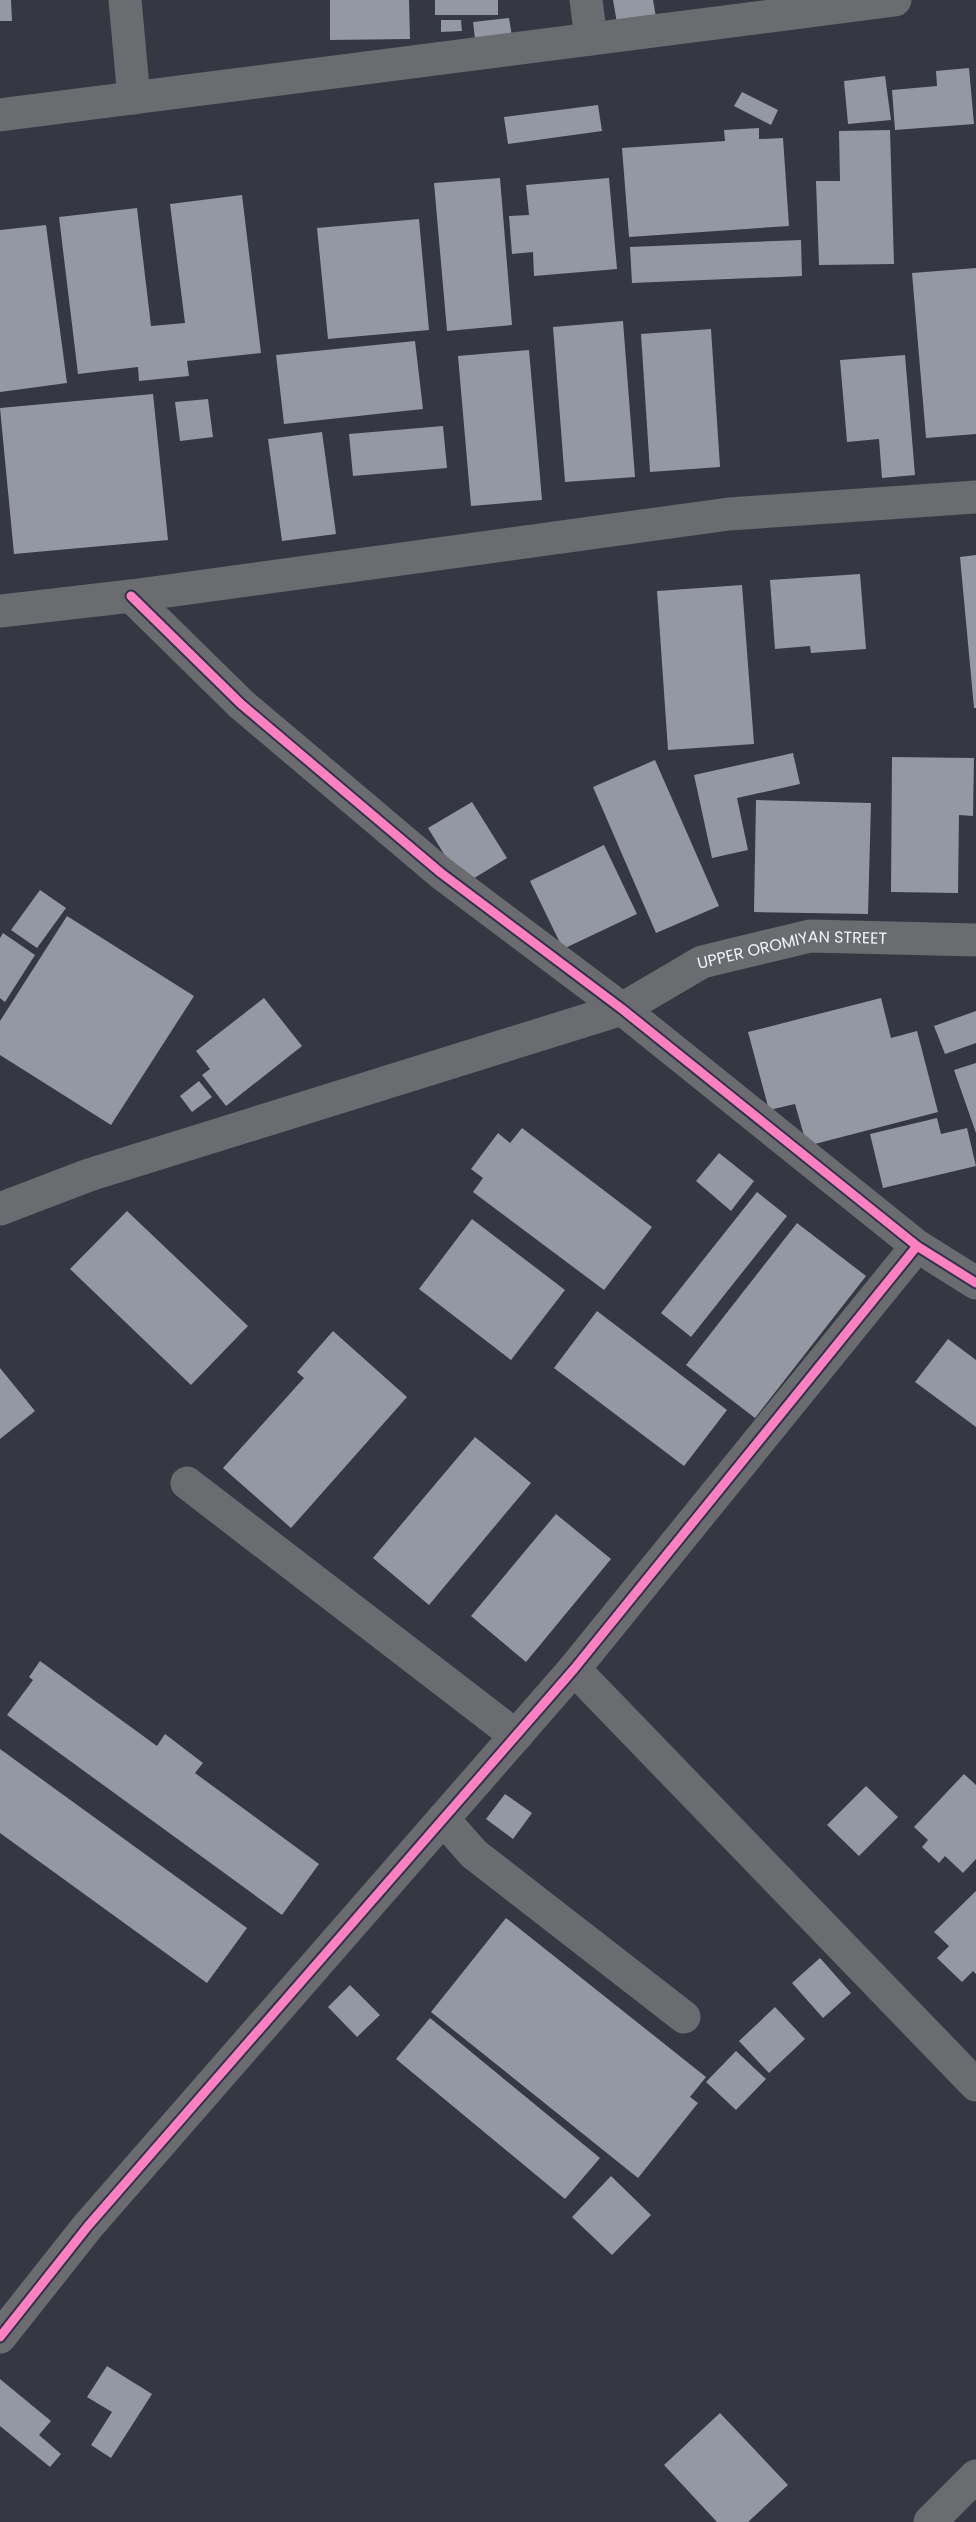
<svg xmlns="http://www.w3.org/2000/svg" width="976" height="2522" font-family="Poppins,sans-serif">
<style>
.building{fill:#9498a2}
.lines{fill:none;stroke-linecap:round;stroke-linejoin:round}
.minor{stroke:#6b6c70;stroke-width:33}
.cycleway-casing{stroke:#2f3349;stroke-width:13}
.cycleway{stroke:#ff80c0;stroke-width:9}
.labels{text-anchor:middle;stroke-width:6;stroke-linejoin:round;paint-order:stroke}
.street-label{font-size:16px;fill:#f1f3ff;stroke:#2f3349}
</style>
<rect width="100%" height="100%" fill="#353743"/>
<path class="building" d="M0 0H11L12 21H0Z
M330 0H409L410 39 330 40Z
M435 0H498V15H435Z
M613 0H653L657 23 618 29Z
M509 18 513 43 476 48 473 22Z
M441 20H461L462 31 441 32Z
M969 68 974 124 895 130 892 90 937 86 936 71Z
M885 76 891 120 848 124 844 81Z
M742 92 778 110 771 125 734 106Z
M598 105 602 131 508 144 504 117Z
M759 128V139L783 138 789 226 629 237 622 148 725 141 724 130Z
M890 130 894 264 819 265 816 181H840L839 131Z
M500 178 512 325 447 331 434 183Z
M609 178 617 269 534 276 533 252 512 254 509 216 529 215 526 185Z
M242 195 261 353 187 361 189 376 139 381 138 367 78 374 59 217 137 208 151 326 185 323 170 204Z
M419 219 429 330 328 339 317 228Z
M46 225 67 383 0 392V230Z
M801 240 802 276 632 283 630 247Z
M976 268V434L926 438 912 273Z
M623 321 635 477 565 482 553 327Z
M711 329 720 467 650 472 641 334Z
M415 341 423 409 284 424 276 355Z
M529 350 542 500 471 506 458 356Z
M905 355 915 475 882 478 879 439 847 442 840 360Z
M153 394 168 540 14 554 0 408Z
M208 399 213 437 180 441 175 402Z
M443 426 447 468 353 476 349 434Z
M322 432 336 534 282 541 268 439Z
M976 555V708H974L960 557Z
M860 574 866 649 811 653 810 646 775 649 770 580Z
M742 585 754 744 668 750 657 591Z
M793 753 800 784 737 798 748 850 712 858 694 775Z
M892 757 974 758 973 816 959 815 958 893 891 892Z
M655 760 719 906 656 933 593 787Z
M756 800 871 803 868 914 754 912Z
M472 802 507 858 463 885 428 828Z
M604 845 637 914 563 949 530 881Z
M40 890 66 908 37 948 11 930Z
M67 916 194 996 111 1125 0 1055V1021Z
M3 933 35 955 5 1002 0 998V938Z
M264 998 302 1046 226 1106 202 1075 210 1069 196 1051Z
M881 998 891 1038 917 1031 938 1112 807 1146 795 1104 769 1110 748 1032Z
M976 1011V1043L945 1054 934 1026Z
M976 1063V1133L954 1070Z
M199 1081 212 1097 192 1112 180 1096Z
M937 1118 941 1134 967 1128 976 1166 883 1188 870 1134Z
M522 1128 652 1227 604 1290 473 1192 483 1178 471 1169 498 1133 510 1143Z
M719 1153 754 1181 731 1211 696 1181Z
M757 1192 787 1216 691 1337 661 1313Z
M127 1211 248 1326 191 1385 70 1269Z
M472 1219 565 1290 511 1360 419 1289Z
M797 1223 866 1276 755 1418 686 1365Z
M597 1311 727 1410 684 1466 554 1368Z
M333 1331 407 1397 291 1528 223 1468 304 1378 297 1372Z
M948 1339 976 1360V1427L915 1382Z
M0 1368 35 1411 0 1439Z
M475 1437 531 1483 429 1605 373 1558Z
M556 1514 611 1559 526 1662 471 1616Z
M40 1661 157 1746 165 1734 203 1763 195 1773 319 1864 282 1915 7 1715 33 1680 29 1677Z
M0 1749 247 1928 207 1983 0 1833Z
M964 1774 976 1785V1859L963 1873 945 1856 939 1863 922 1847 928 1840 914 1827Z
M866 1786 898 1817 859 1856 827 1825Z
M505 1794 532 1813 513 1839 486 1819Z
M976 1891V1974L973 1971 962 1982 937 1958 949 1946 934 1932Z
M506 1918 706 2077 690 2097 698 2103 638 2178 431 2012Z
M820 1958 851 1993 823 2018 792 1983Z
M350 1985 380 2015 357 2037 328 2007Z
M775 2007 805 2039 769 2073 739 2041Z
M430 2018 600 2158 565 2199 396 2059Z
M736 2051 766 2079 736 2110 706 2082Z
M611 2176 651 2215 612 2255 572 2217Z
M107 2366 152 2394 111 2458 91 2445 112 2412 87 2397Z
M0 2379 51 2421 39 2435 61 2454 50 2467 0 2426Z
M720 2413 788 2485 748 2522H717L664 2465Z"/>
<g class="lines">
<g class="minor">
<path d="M125 0 134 98"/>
<path d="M586 0 591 39"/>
<path d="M0 115 895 0"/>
<path d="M131 596 241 704 441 873 622 1009 917 1246 976 1283"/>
<path d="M0 611 131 596 729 514 976 497"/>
<path id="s1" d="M0 1209 89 1175 622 1009 702 962 810 936 976 940"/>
<path d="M187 1483 516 1736"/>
<path d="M574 1669 976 2085"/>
<path d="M443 1819 474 1854 684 2017"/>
<path d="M0 2337 88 2226 574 1669 917 1246"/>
<path d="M930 2522 976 2476"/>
</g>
<g class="cycleway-casing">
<path id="cycleway" d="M131 596 241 704 441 873 622 1009 917 1246 976 1283
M0 2337 88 2226 574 1669 917 1246"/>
</g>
<use href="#cycleway" class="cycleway"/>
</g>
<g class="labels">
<g class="street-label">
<text dy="6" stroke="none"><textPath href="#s1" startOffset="838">UPPER OROMIYAN STREET</textPath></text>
</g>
</g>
</svg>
